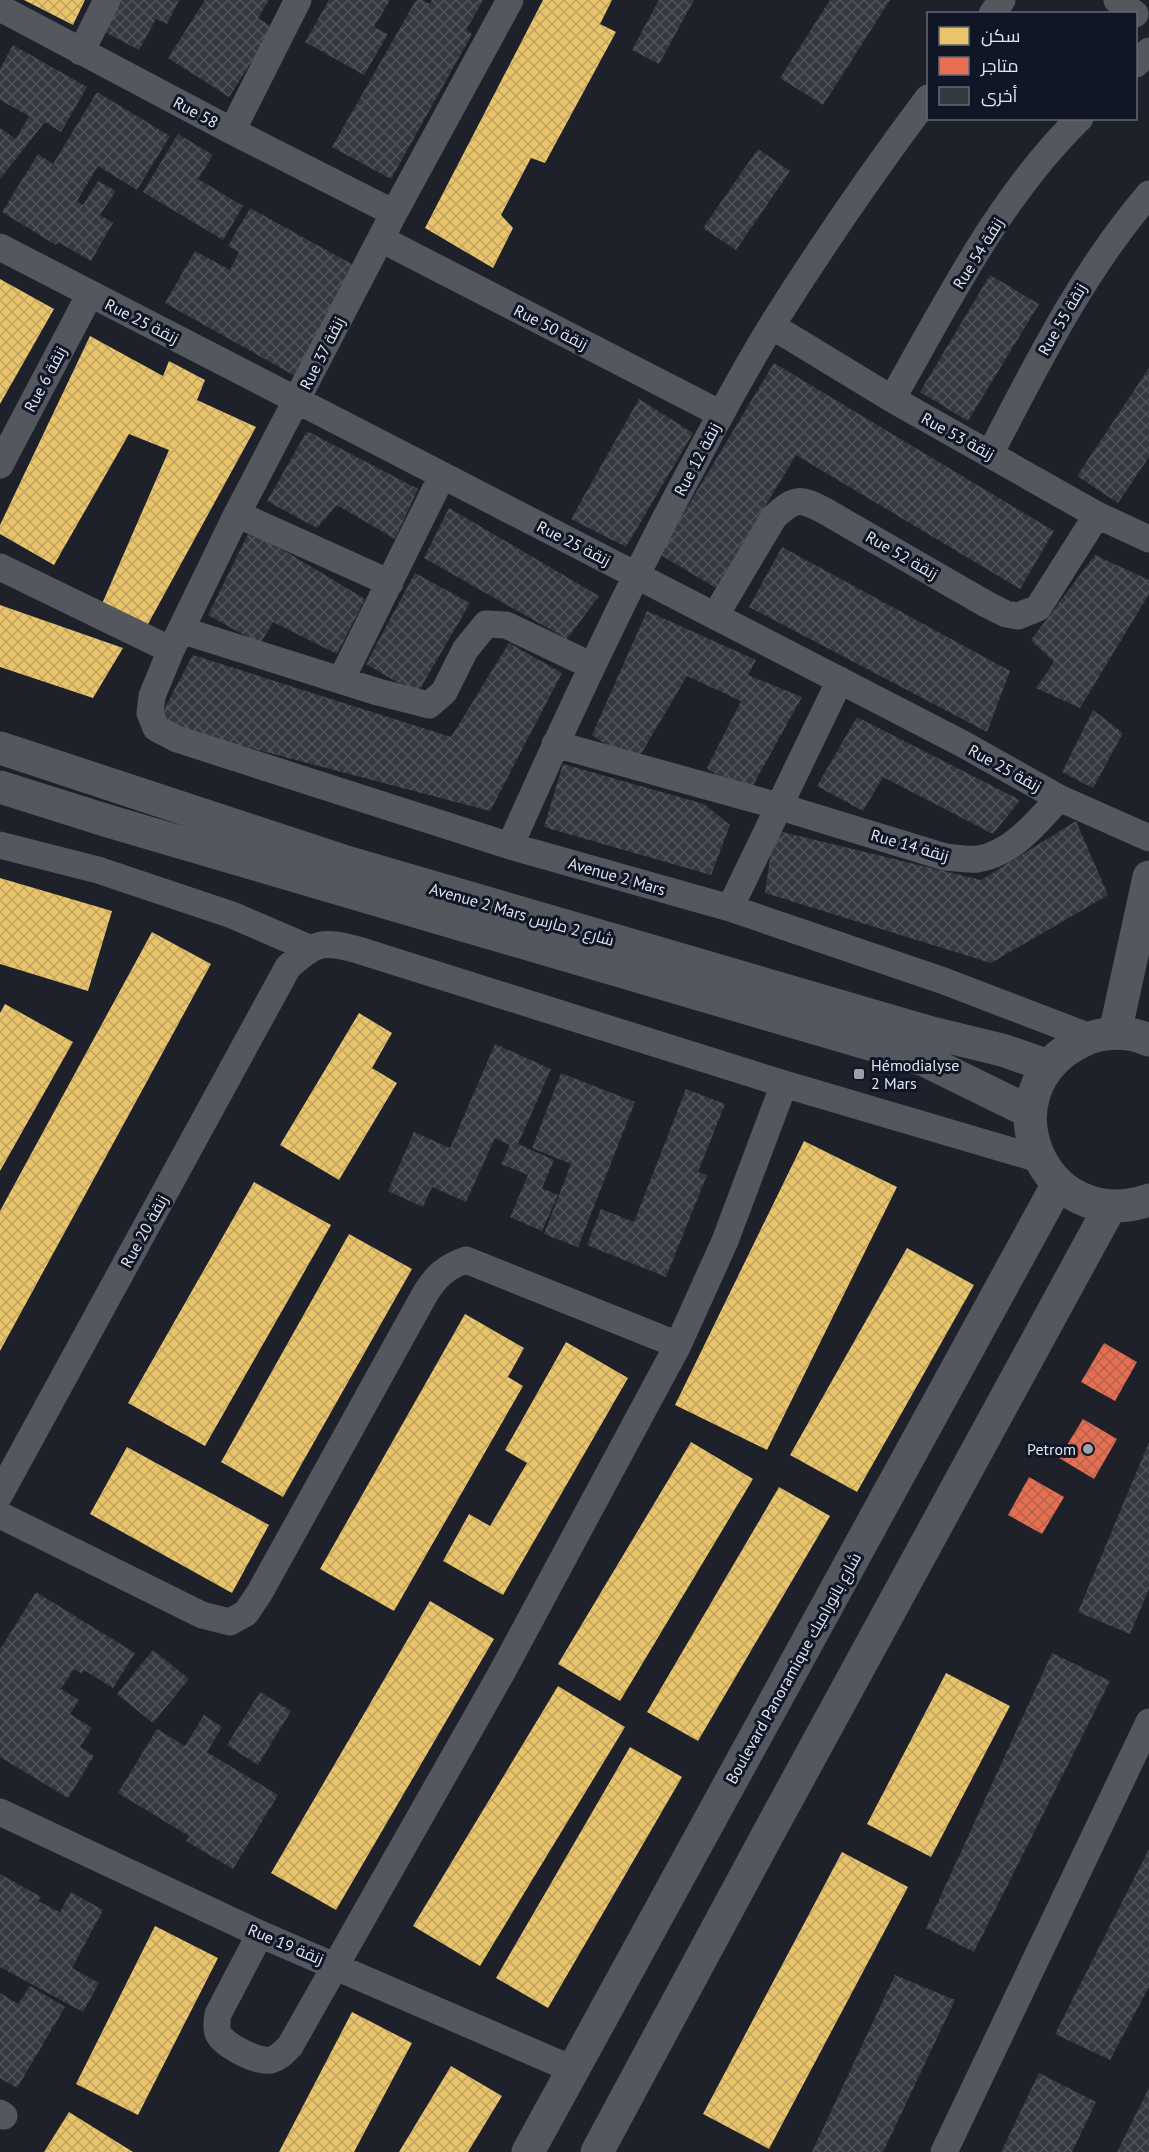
<svg xmlns="http://www.w3.org/2000/svg" width="1149" height="2152" font-family="'PT Sans',Cairo,sans-serif">
<style>
.homes{fill:url(#homes-cross-hatch)}
.shops{fill:url(#shops-cross-hatch)}
.building{fill:url(#building-cross-hatch)}
.lines{fill:none;stroke-linecap:round;stroke-linejoin:round}
.street{stroke:#54575d;stroke-width:27}
.secondary{stroke:#54575d;stroke-width:33}
.poi-dot{fill:#9ca0ab;stroke:#101625;stroke-width:2}
.labels{text-anchor:middle;stroke-width:6;stroke-linejoin:round;paint-order:stroke}
.street-label{font-size:16px;fill:#e0e5f0;stroke:#101625}
.poi-label{font-size:16px;fill:#e0e5f0;stroke:#101625;text-anchor:start}
</style>
<defs>
<pattern id="homes-cross-hatch" width="8" height="8" patternUnits="userSpaceOnUse" patternTransform="scale(1.5)"><rect width="8" height="8" fill="#e9c46a"/><path d="M0 0l8 8M0 8l8-8" fill="none" stroke="#c0a462"/></pattern>
<pattern id="shops-cross-hatch" width="8" height="8" patternUnits="userSpaceOnUse" patternTransform="scale(1.5)"><rect width="8" height="8" fill="#e76f51"/><path d="M0 0l8 8M0 8l8-8" fill="none" stroke="#b6624e"/></pattern>
<pattern id="building-cross-hatch" width="8" height="8" patternUnits="userSpaceOnUse" patternTransform="scale(1.5)"><rect width="8" height="8" fill="#34383f"/><path d="M0 0l8 8M0 8l8-8" fill="none" stroke="#51555b"/></pattern>
</defs>
<rect width="100%" height="100%" fill="#1e212a"/>
<path class="homes" d="M24 0H85L73 25Z
M543 0H612L600 24 616 32 545 163 531 158 501 215 513 228 493 268 425 228Z
M0 279 54 309 0 404Z
M90 336 163 376 169 361 205 380 197 400 256 427 142 635 98 613 169 450 129 434 54 565 0 534V525Z
M0 605 123 648 93 698 0 667Z
M0 878 112 911 88 991 0 964Z
M152 932 211 964 0 1351V1211Z
M5 1004 73 1042 0 1171V1013Z
M359 1013 392 1033 372 1068 397 1083 339 1180 280 1145Z
M804 1141 897 1187 767 1450 675 1405Z
M254 1182 331 1225 205 1446 128 1403Z
M349 1234 412 1269 283 1497 221 1462Z
M907 1248 974 1285 857 1492 790 1455Z
M465 1314 524 1348 508 1377 523 1386 394 1611 320 1569Z
M566 1342 628 1378 503 1595 443 1561 469 1514 490 1526 527 1463 505 1450Z
M691 1442 753 1479 620 1701 558 1664Z
M127 1447 269 1525 232 1593 90 1514Z
M779 1487 830 1516 698 1741 647 1712Z
M430 1601 494 1639 336 1910 271 1873Z
M946 1673 1010 1706 931 1857 867 1824Z
M558 1686 625 1727 480 1966 413 1926Z
M630 1747 682 1777 548 2008 496 1978Z
M842 1852 908 1887 769 2149 703 2114Z
M155 1926 218 1958 138 2115 76 2084Z
M352 2012 412 2043 354 2152H279Z
M451 2066 502 2096 468 2152H399Z
M69 2112 133 2152H44Z"/>
<path class="shops" d="M1104 1343 1137 1362 1115 1401 1081 1382Z
M1083 1419 1117 1439 1094 1479 1059 1458Z
M1029 1477 1064 1497 1042 1534 1008 1515Z"/>
<path class="building" d="M120 0H179L167 24 156 19 139 50 103 31Z
M205 0H269L258 18 273 28 229 97 168 58Z
M329 0H390L374 27 388 34 364 75 305 42Z
M416 0H423L430 4 432 0H483L466 30 472 34 391 179 332 147Z
M659 0H694L659 64 632 50Z
M830 0H890L823 105 780 78Z
M13 45 87 87 61 132 45 122 0 179V128L16 139 29 116 0 100V69Z
M97 92 170 136 137 190 98 166 77 201 83 205 98 181 116 191 100 215 113 223 91 261 58 242 56 245 2 212 38 154 53 164Z
M178 134 213 155 198 179 243 206 223 240 143 192Z
M758 149 790 171 736 250 703 228Z
M250 208 357 267 295 376 165 303 195 251 230 270 239 252 228 246Z
M990 275 1039 304 968 421 920 392Z
M774 363 1054 531 1020 589 796 455 716 588 659 554Z
M1149 368V457L1118 503 1077 476Z
M639 399 693 433 626 547 571 519Z
M307 431 418 489 395 539 337 505 317 528 267 501Z
M449 508 599 596 567 639 424 558Z
M250 530 365 599 337 654 273 622 260 644 208 615Z
M782 547 1010 671 987 732 749 607Z
M1095 555 1149 580V594L1080 708 1036 688 1054 662 1031 640Z
M415 573 470 603 417 694 366 664Z
M647 611 756 660 748 675 802 697 747 796 707 768 741 701 687 676 635 764 592 735Z
M509 643 562 673 490 811 178 729 162 713 193 655 451 737Z
M1093 710 1123 733 1093 788 1062 772Z
M857 717 1020 800 993 834 883 777 863 811 817 786Z
M563 764 704 804 730 825 711 875 544 827Z
M1076 821 1108 895 991 963 765 893 774 830 981 880Z
M495 1044 551 1069 518 1144 554 1160 542 1188 558 1195 542 1231 510 1217 528 1175 501 1164 510 1145 495 1138 466 1202 432 1187 423 1207 388 1191 414 1132 450 1148Z
M561 1073 635 1102 578 1247 544 1234 571 1164 532 1148Z
M686 1089 725 1104 698 1172 707 1175 666 1277 587 1245 601 1209 634 1222Z
M1149 1442V1589L1130 1634 1078 1612Z
M36 1592 135 1653 113 1688 84 1670 82 1674 74 1669 61 1689 79 1700 70 1714 92 1728 80 1747 94 1756 68 1798 0 1757V1647L1 1648Z
M153 1650 189 1679 153 1723 117 1694Z
M1052 1653 1110 1681 974 1952 926 1928Z
M260 1692 291 1711 258 1765 227 1745Z
M204 1715 222 1727 207 1752 278 1795 233 1869 186 1841 189 1836 118 1793 157 1729 185 1746Z
M1149 1849V1987L1110 2060 1055 2034Z
M0 1874 41 1897 38 1901 60 1912 71 1892 103 1910 72 1968 99 1983 83 2012 0 1967Z
M895 1975 955 2000 883 2152H812Z
M30 1986 65 2007 17 2088 0 2078V1993L18 2004Z
M1039 2073 1096 2102 1072 2152H1001Z
M1149 2088V2152H1117Z"/>
<g class="lines">
<path class="street" d="M510 0 394 213 237 514 171 650 152 696 150 713 156 728 177 739 510 846 730 908 944 981 1090 1037
M1117 0 1135 14
M0 8 232 131 394 213
M992 14 1002 0
M81 52 107 0
M1136 64 1149 51
M232 131 298 0
M381 239 721 414
M0 247 963 744 1059 798 1149 838
M772 326 892 399 1097 515 1149 539
M892 399C948 302 998 198 1080 118
M990 454C1037 364 1082 272 1149 194
M0 465 90 294
M237 514 390 583
M0 567 171 650
M715 616 774 517C796 497 800 498 825 511L986 604 1006 614 1018 616 1038 608 1097 515
M181 630 378 692 429 705 444 692 465 650 486 624 506 625 592 666
M341 680 442 476
M555 744 778 806 945 857C956 858 967 860 978 859 1012 854 1038 821 1059 798
M0 845 98 870 232 915 311 949
M510 846C565 722 622 599 686 479 714 427 741 375 772 325 821 247 873 171 928 98
M730 908 840 680
M0 1494 288 967C316 942 322 940 358 950L784 1084 1039 1159
M0 1515 202 1615 230 1622 246 1613 260 1592 425 1294C436 1276 446 1267 466 1260L678 1345
M0 1812 260 1934 574 2070
M260 1934 218 2014C217 2020 216 2027 218 2033 223 2045 258 2063 271 2060 279 2058 284 2052 290 2046L501 1674 678 1345 725 1241 784 1084
M0 2113 4 2116
M944 2152 1149 1722"/>
<path class="secondary" d="M0 748 343 861 932 1033 1002 1050 1049 1066
M0 787 108 821 924 1060 1030 1112
M1115 1033 1149 877
M1149 1040C1128 1031 1103 1031 1082 1041 981 1090 1042 1237 1149 1200
M528 2152 1058 1184
M597 2152 768 1834 1110 1207"/>
</g>
<g class="poi-dot">
<rect x="853" y="1068" width="12" height="12" rx="3"/>
<circle cx="1088" cy="1449" r="6"/>
</g>
<g class="labels">
<g class="street-label">
<text transform="translate(196 112) rotate(28)" y="6">Rue 58</text>
<text transform="translate(978 253) rotate(-58)" y="6">Rue 54 زنقة</text>
<text transform="translate(1062 319) rotate(-60)" y="6">Rue 55 زنقة</text>
<text transform="translate(142 321) rotate(27)" y="6">Rue 25 زنقة</text>
<text transform="translate(551 327) rotate(27)" y="6">Rue 50 زنقة</text>
<text transform="translate(322 353) rotate(-63)" y="6">Rue 37 زنقة</text>
<text transform="translate(45 379) rotate(-62)" y="6">Rue 6 زنقة</text>
<text transform="translate(958 436) rotate(29)" y="6">Rue 53 زنقة</text>
<text transform="translate(697 459) rotate(-62)" y="6">Rue 12 زنقة</text>
<text transform="translate(574 543) rotate(27)" y="6">Rue 25 زنقة</text>
<text transform="translate(902 555) rotate(30)" y="6">Rue 52 زنقة</text>
<text transform="translate(1005 768) rotate(29)" y="6">Rue 25 زنقة</text>
<text transform="translate(910 845) rotate(16)" y="6">Rue 14 زنقة</text>
<text transform="translate(617 876) rotate(16)" y="6">Avenue 2 Mars</text>
<text transform="translate(522 914) rotate(16)" y="6">Avenue 2 Mars شارع 2 مارس</text>
<text transform="translate(144 1231) rotate(-61)" y="6">Rue 20 زنقة</text>
<text transform="translate(793 1668) rotate(-61)" y="6">Boulevard Panoramique شارع بانوراميك</text>
<text transform="translate(286 1944) rotate(23)" y="6">Rue 19 زنقة</text>
</g>
<g class="poi-label">
<text x="871" y="1071">Hémodialyse<tspan x="871" dy="18">2 Mars</tspan></text>
<text x="1076" y="1455" text-anchor="end">Petrom</text>
</g>
</g>
<rect x="927" y="12" width="210" height="108" fill="#101625" stroke="#636976" stroke-width="1.5"/>
<rect x="939" y="27" width="30" height="18" fill="#e9c46a" stroke="#636976" stroke-width="1.5"/>
<text x="981" y="42" font-size="18" fill="#e0e5f0">سكن</text>
<rect x="939" y="57" width="30" height="18" fill="#e76f51" stroke="#636976" stroke-width="1.5"/>
<text x="981" y="72" font-size="18" fill="#e0e5f0">متاجر</text>
<rect x="939" y="87" width="30" height="18" fill="#34383f" stroke="#636976" stroke-width="1.5"/>
<text x="981" y="102" font-size="18" fill="#e0e5f0">أخرى</text>
</svg>
